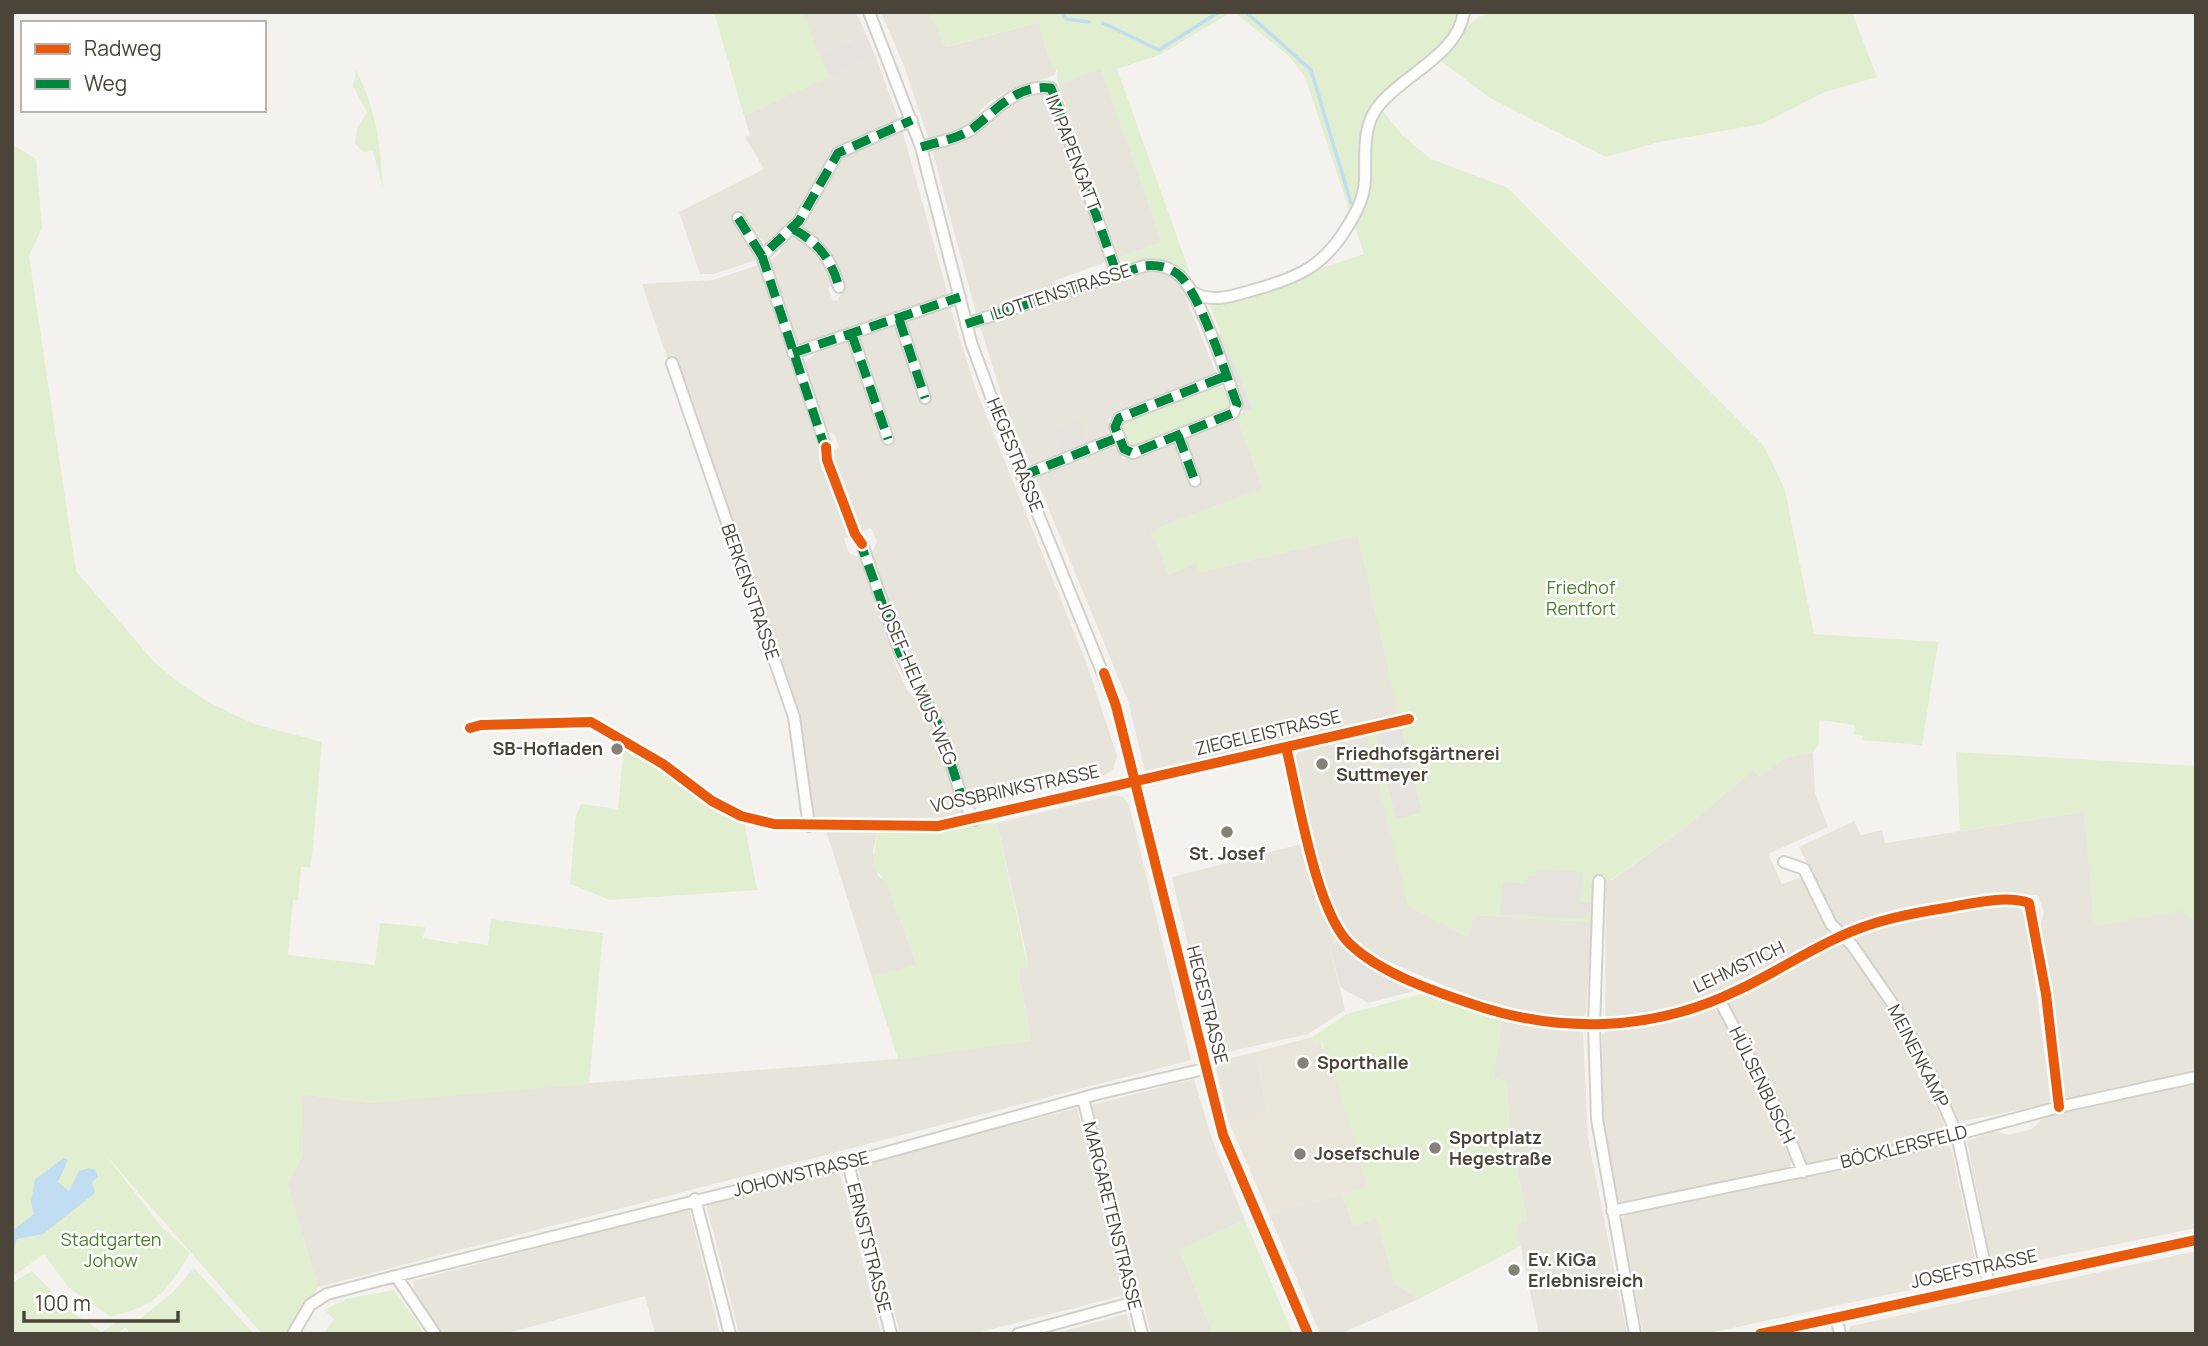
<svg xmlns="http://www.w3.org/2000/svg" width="2208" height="1346" font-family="Manrope,sans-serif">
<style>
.residential{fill:#e7e4dc}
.industrial{fill:#e6e2de}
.education{fill:#eae5da}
.green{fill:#e1eecf}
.parking{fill:#e6e3df}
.water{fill:#c0ddf1}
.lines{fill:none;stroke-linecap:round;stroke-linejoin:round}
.stream{stroke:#c0ddf1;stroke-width:3.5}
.minor-casing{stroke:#d2d0cb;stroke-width:14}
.minor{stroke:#fdfdfc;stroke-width:10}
.quiet{stroke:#00873e;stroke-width:9;stroke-dasharray:18 9;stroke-linecap:butt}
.cycleway-casing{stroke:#fff;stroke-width:15}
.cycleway{stroke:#e8590c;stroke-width:10}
.poi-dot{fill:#868178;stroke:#fff;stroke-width:2.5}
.labels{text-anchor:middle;stroke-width:5;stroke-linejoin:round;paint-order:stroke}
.street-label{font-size:18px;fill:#4b4439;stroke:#fff}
.park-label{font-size:18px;fill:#4a7f2a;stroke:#fff}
.poi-label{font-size:18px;font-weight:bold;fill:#4b4439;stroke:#fff;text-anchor:start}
</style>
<rect width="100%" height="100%" fill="#f4f2ee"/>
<path class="residential" d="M802 12H856L866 34 819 55Z
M881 12H929L946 47 1039 22 1051 66 1057 68 1055 75 1005 92 985 105 971 123 953 133 929 140 904 66Z
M875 55 899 120 834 152 797 220 768 245 761 239 750 242 756 260 714 274H700L679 212 764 169 745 137 750 135 744 116Z
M1101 68 1162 242 1119 258 1058 84Z
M1041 93 1049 98 1106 262 1054 281 1056 288 976 313 932 150 977 132 1011 103Z
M902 129 948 295 811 344 800 343 795 338 769 264 771 260 781 252 780 247 797 234 821 252 833 284 828 288 833 301 838 300 844 288 831 259 799 228 835 159Z
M758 265 824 461 853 535 844 539 849 553 861 558 896 666 907 690 926 713 966 817 928 823 812 820 799 732 675 358 668 361 642 284 713 280Z
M1159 271 1176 280 1182 288 1216 373 1208 380 1151 398 1149 403 1108 419 1110 430 1107 434 1031 465 1004 403 980 326 1148 272Z
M950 306 976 390 1087 664 1117 756 1113 769 1104 775 987 803 974 800 967 792 921 671 912 675 871 554 877 541 871 528 858 533 830 459 835 457 834 451 839 447 835 435 825 430 805 369 806 362 814 354 898 325 930 397 905 322Z
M1236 415 1263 488 1151 531 1169 574 1197 563 1201 572 1358 535 1399 716 1146 775 1128 701 1036 478 1111 448 1118 449 1123 459 1177 441 1193 488 1201 484 1183 439 1193 432 1224 420 1228 422Z
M1367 735 1409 906 1468 937 1474 915 1592 922 1586 1012 1583 1017H1545L1488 1004 1385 960 1358 944 1340 924 1329 903 1294 758 1299 751Z
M1813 752 1815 793 1828 827 1768 854 1782 884 1802 877 1828 929 1827 935 1740 982 1695 1001 1647 1014 1611 1020 1605 1017 1606 880H1612L1687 826 1754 769 1759 776 1786 758Z
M1113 795 1123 797 1129 805 1191 1060 318 1287 287 1184 303 1155 301 1094 370 1103 463 1093 898 1059 1031 1040 1018 969 1028 967 1026 952 997 823Z
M2084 812 2095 925 2183 910 2196 922V1071L2067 1100 2062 1098 2039 930 2044 912 2038 895H1983L1946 900 1843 928 1837 923 1799 847 1854 821 1861 835 1882 830 1885 843Z
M882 829 877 833 873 852 878 876 886 881 917 965 872 977 826 830Z
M1305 843 1322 914 1337 938 1330 946 1345 1010 1308 1034 1214 1055 1172 877Z
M2011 904 2019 907 2026 915 2051 1101 2045 1105 1958 1122 1856 943 1857 937 1899 920Z
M1834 944 1845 946 1880 997 1908 1045 1944 1124 1941 1129 1879 1151 1807 1165 1728 1003 1732 997Z
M1711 1006 1721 1015 1750 1068 1791 1160 1790 1167 1619 1204 1608 1164 1603 1117 1602 1035 1605 1031 1647 1025Z
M1502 1019 1546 1027 1577 1028 1583 1032 1588 1139 1627 1334H1539L1516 1224 1527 1221 1509 1126 1507 1082 1493 1078Z
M1256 1052 1267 1111 1228 1120 1215 1062Z
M1194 1079 1212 1139 1245 1220 1180 1250 1213 1334H1151L1092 1105Z
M2196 1082V1228L1995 1269 1991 1263 1967 1141 1994 1131 2009 1135 2032 1129 2043 1118Z
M1077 1108 1125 1295 973 1334H900L857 1165Z
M1945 1145 1951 1148 1977 1267 1974 1276 1705 1334H1643L1620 1221 1625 1215Z
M839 1169 881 1334H739L706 1204Z
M1342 1194 1354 1227 1376 1217 1395 1284 1419 1299 1340 1334H1320L1269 1214Z
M689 1208 720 1334H655L645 1296 503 1334H443L414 1293 413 1281Z
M2196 1251V1334H1845L1851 1326Z
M1127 1314 1132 1334H1052Z"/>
<path class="industrial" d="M866 34 875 55 829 77 819 55Z"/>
<path class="education" d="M1312 1037 1314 1045 1321 1043 1332 1076 1335 1075 1368 1187 1269 1214 1228 1120 1267 1110 1256 1052Z"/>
<path class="green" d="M714 12H802L829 77 744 116Z
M929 12H1232L1159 55 1117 69 1190 273 1161 259H1143L1128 265 1119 258 1162 242 1101 69 1058 84 1057 68 1051 67 1039 22 945 47Z
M1234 12H1460L1453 32 1378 105 1402 135 1431 159 1508 188 1764 446 1785 490 1814 634 1938 642 1922 745 1862 740 1863 736 1854 735 1855 725 1819 720V744L1813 752 1786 758 1759 776 1754 769 1687 826 1611 880 1594 881 1592 922 1474 915 1468 937 1408 906 1367 735 1401 727 1358 536 1200 572 1196 564 1168 574 1151 531 1263 488 1236 415 1251 409 1210 306 1364 254 1305 77 1289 56Z
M1491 12H1852L1877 77 1825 92 1762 124 1659 142 1606 157 1490 98 1437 58C1457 40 1466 21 1491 12Z
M356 70C377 112 380 143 383 189L373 151 364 152 355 144 357 128 367 112 353 86Z
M12 144 36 159 42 228 29 256 76 571 155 663 182 685 210 703 254 724 322 742 311 867H301L298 900H293L288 955 375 965 380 923 425 927 423 938 458 944 459 941 488 945 491 919 603 933 589 1084 370 1103 301 1094 303 1155 287 1184 318 1287 290 1334H262L104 1153 160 1225 190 1253C167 1291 155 1308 110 1316L69 1288 44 1254 12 1277Z
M1216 385 1224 389 1229 404 1226 411 1135 447 1126 443 1121 427 1124 421Z
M624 745 712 807 744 821 757 890 610 900 570 884 576 816 581 804 618 809Z
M1956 752 2196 766V922L2182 911 2094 926 2084 812 1960 831Z
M997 823 1028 967 1018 970 1031 1041 898 1059 872 977 917 964 886 882 873 867 877 833 882 829Z
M1425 993 1502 1019 1493 1078 1507 1082 1509 1126 1527 1222 1516 1224 1521 1246 1419 1299 1395 1284 1376 1218 1354 1227 1342 1194 1368 1187 1335 1076H1331L1322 1043 1314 1045 1312 1037 1347 1014Z
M1245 1220 1293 1334H1213L1180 1250Z
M194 1268 254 1334H130L126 1327 116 1334H12V1283L32 1271 74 1314 102 1332 119 1320 140 1319 173 1292Z
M394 1290 425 1334H323L334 1319 324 1310 347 1299Z"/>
<path class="parking" d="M1221 333 1252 409 1243 412 1214 336Z
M1079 421 1087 442 1061 452 1054 430Z
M1401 727 1422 813 1396 819 1375 733Z
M1536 869 1583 872 1581 902H1593L1592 913 1586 911 1584 919 1500 914 1503 882 1527 884 1528 875 1536 876Z
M1336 936 1346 946 1422 989 1368 1003 1340 987 1330 945 1336 942Z"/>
<path class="water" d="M64 1158 68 1160 58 1182 69 1191 79 1171 89 1168 95 1170 98 1177 92 1182 95 1193 43 1234 17 1239 12 1254V1231L34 1214 31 1202 35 1179Z"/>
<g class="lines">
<path class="stream" d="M1062 12 1066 19 1089 22
M1246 12 1311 70 1351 203
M1103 23 1159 50 1219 12"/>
<g class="minor-casing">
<path id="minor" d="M869 12 921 147 971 342 997 413 1116 706 1223 1135 1308 1334
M921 147C938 142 957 139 972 129 997 110 1016 84 1051 88L1117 274
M738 218 762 256
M793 229C819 243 831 259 839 287
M1191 291C1212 305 1235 295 1257 289 1299 277 1323 266 1346 229 1356 213 1364 199 1365 180 1366 154 1361 126 1380 104 1405 74 1458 54 1464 12
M899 319 925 398
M966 324 1144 266C1157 264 1170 267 1180 276 1200 294 1226 375 1237 404L1233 413 1133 453 1124 449 1115 427 1119 418 1226 376
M852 335 888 439
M793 353 960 297
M672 363 794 717 809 826
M1178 435 1195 481
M826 447 762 256 799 221 838 153 912 120
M1022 476 1119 437
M862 544 900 653 939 726 962 798 974 820
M470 728 481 725 591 722 663 764 712 801 741 816 774 824 938 826 1409 719
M1286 747C1298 796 1316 914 1351 945 1381 973 1431 990 1469 1003 1557 1034 1651 1032 1736 991 1771 975 1804 953 1839 937 1874 920 1913 913 1951 907 1974 903 2006 895 2029 903L2046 994 2059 1107
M1784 862 1804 869 1831 924 1852 945 1897 1010 1930 1073 1957 1135 1989 1284
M1599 881 1594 1026 1597 1119 1635 1334
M1719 999 1782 1119 1803 1172
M1083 1098 1142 1334
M848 1163 891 1334
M695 1199 730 1334
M1612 1211 1880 1155 2059 1107 2196 1077
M1836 1317 1840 1334
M293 1334 310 1305 327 1294 396 1276
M435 1334 396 1276 848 1163 1097 1094 1204 1069
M1018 1334 1134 1302
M1760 1334 2196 1240"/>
</g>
<use href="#minor" class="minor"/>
<path class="quiet" d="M921 147C938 142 957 139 972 129 997 110 1016 84 1051 88L1117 274
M738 218 762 256
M793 229C819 243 831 259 839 287
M899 319 925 398
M966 324 1144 266C1157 264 1170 267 1180 276 1200 294 1226 375 1237 404L1233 413 1133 453 1124 449 1115 427 1119 418 1226 376
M852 335 888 439
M793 353 960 297
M1178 435 1195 481
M826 451 762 256 799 221 838 153 912 120
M1022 476 1119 437
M859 539 900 653 939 726 962 798"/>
<g class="cycleway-casing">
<path id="cycleway" d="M826 447 827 460 855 534 862 544
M1104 673 1116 706 1223 1135 1308 1334
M470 728 481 725 591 722 663 764 712 801 741 816 774 824 938 826 1409 719
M1286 747C1298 796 1316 914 1351 945 1381 973 1431 990 1469 1003 1557 1034 1651 1032 1736 991 1771 975 1804 953 1839 937 1874 920 1913 913 1951 907 1974 903 2006 895 2029 903L2046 994 2059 1107
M1760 1334 2196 1240"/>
</g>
<use href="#cycleway" class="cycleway"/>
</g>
<g class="poi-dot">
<circle cx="617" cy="749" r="7"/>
<circle cx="1322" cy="764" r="7"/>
<circle cx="1227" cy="832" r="7"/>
<circle cx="1303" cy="1063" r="7"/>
<circle cx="1435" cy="1148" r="7"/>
<circle cx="1300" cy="1154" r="7"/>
<circle cx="1514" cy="1270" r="7"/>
</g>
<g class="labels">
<g class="street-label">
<text transform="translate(1073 153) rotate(69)" y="6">IM PAPENGATT</text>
<text transform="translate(1062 292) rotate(-18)" y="6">LOTTENSTRASSE</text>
<text transform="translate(1015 455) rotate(68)" y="6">HEGESTRASSE</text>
<text transform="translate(750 592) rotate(71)" y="6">BERKENSTRASSE</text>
<text transform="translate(917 683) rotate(67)" y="6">JOSEF-HELMUS-WEG</text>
<text transform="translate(1268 733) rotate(-13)" y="6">ZIEGELEISTRASSE</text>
<text transform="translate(1015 789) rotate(-12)" y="6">VOSSBRINKSTRASSE</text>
<text transform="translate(1739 967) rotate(-25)" y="6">LEHMSTICH</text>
<text transform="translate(1207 1005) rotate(76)" y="6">HEGESTRASSE</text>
<text transform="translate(1918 1056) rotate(63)" y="6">MEINENKAMP</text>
<text transform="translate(1762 1085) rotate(64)" y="6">HÜLSENBUSCH</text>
<text transform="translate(1904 1147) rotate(-14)" y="6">BÖCKLERSFELD</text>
<text transform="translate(801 1174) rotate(-14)" y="6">JOHOWSTRASSE</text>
<text transform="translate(1112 1216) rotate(76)" y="6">MARGARETENSTRASSE</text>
<text transform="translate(869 1248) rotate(76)" y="6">ERNSTSTRASSE</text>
<text transform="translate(1974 1269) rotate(-12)" y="6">JOSEFSTRASSE</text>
</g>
<g class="park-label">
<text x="1581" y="594">Friedhof<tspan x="1581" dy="21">Rentfort</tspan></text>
<text x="111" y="1246">Stadtgarten<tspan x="111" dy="21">Johow</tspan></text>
</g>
<g class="poi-label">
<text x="603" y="755" text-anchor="end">SB-Hofladen</text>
<text x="1336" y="760">Friedhofsgärtnerei<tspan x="1336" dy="21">Suttmeyer</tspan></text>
<text x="1227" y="860" text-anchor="middle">St. Josef</text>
<text x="1317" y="1069">Sporthalle</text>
<text x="1449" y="1144">Sportplatz<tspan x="1449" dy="21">Hegestraße</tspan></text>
<text x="1314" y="1160">Josefschule</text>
<text x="1528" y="1266">Ev. KiGa<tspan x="1528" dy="21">Erlebnisreich</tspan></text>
</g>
</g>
<rect width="2208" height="1346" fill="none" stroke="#4b4439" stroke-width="28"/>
<rect x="21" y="21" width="245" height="91" fill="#ffffff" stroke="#b7b4b0" stroke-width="2"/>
<rect x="35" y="44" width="35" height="10" fill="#e8590c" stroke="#b7b4b0" stroke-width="2"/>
<text x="84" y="56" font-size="21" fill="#4b4439">Radweg</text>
<rect x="35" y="79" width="35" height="10" fill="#00873e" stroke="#b7b4b0" stroke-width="2"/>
<text x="84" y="91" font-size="21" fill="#4b4439">Weg</text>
<path d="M24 1311v10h154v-10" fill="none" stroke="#4b4439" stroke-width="3.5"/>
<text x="35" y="1311" font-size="21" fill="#4b4439" stroke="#ffffff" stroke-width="5" paint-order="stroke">100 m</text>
</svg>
